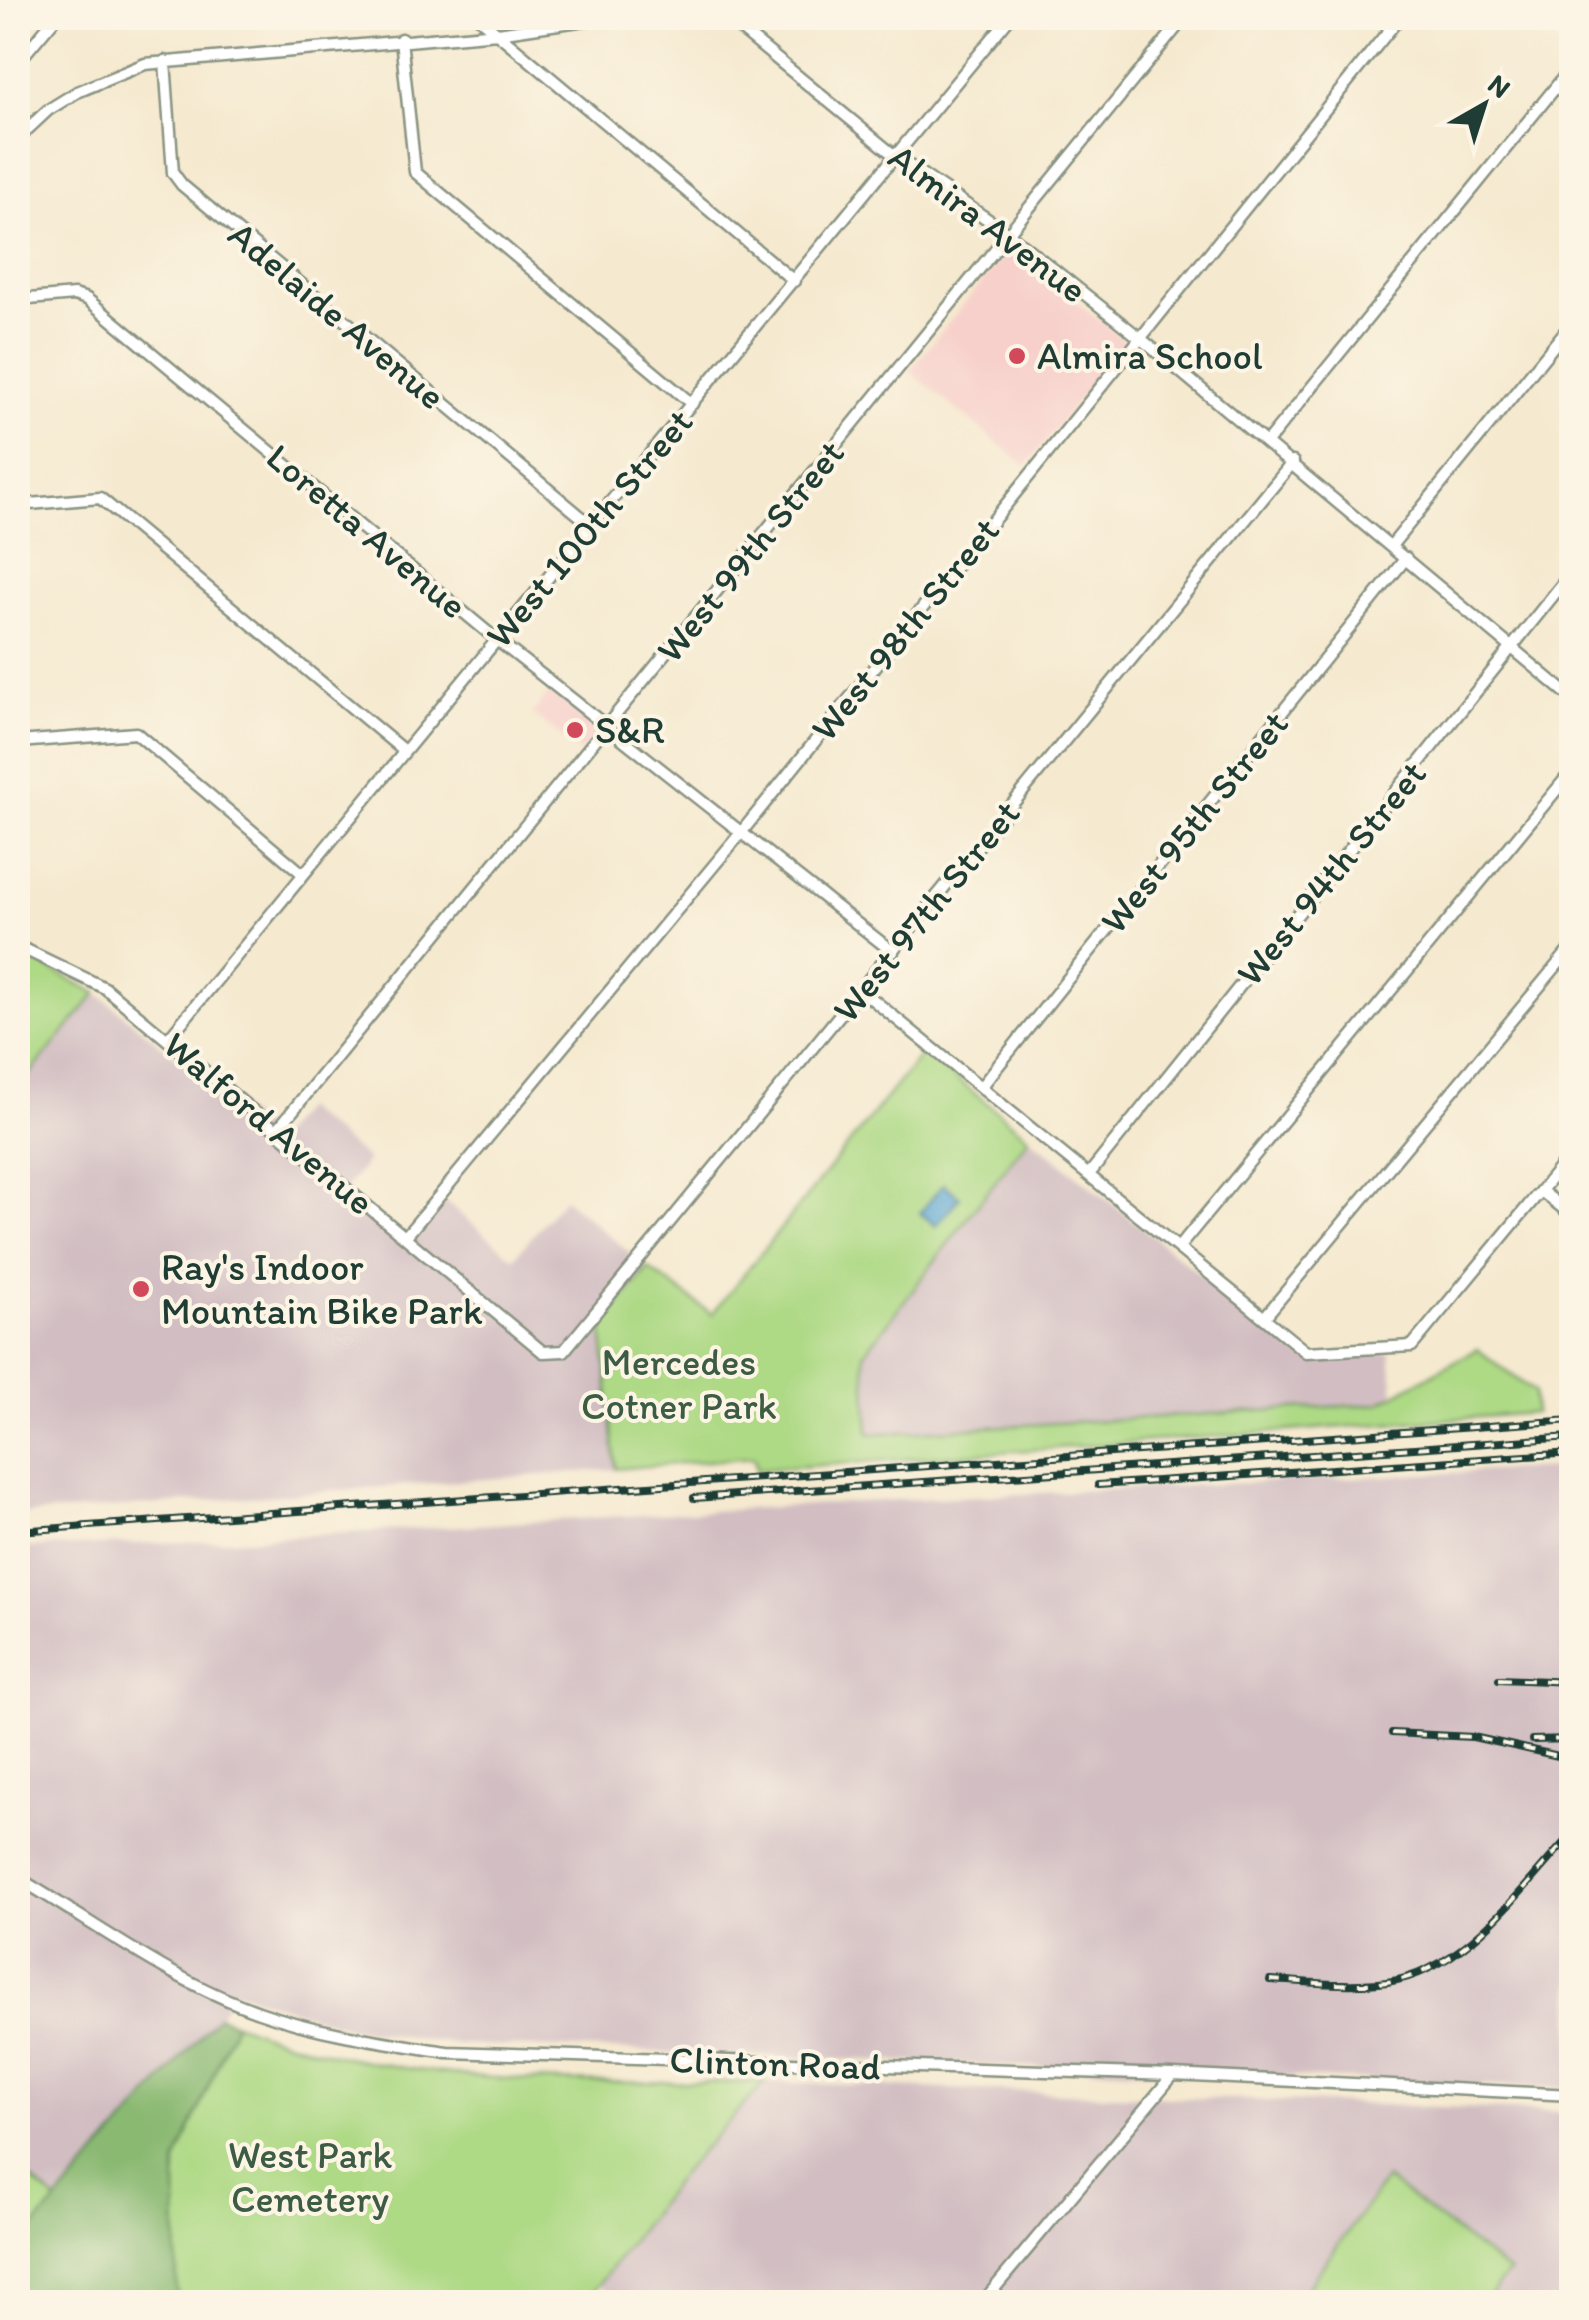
<svg xmlns="http://www.w3.org/2000/svg" width="1589" height="2320" font-family="Itim,sans-serif">
<style>
.built{fill:#f7d0cb}
.industrial{fill:#d2bec2}
.green{fill:#aed985;stroke:#668b5c;stroke-width:2.5}
.forest{fill:#8ab972;stroke:#547b53;stroke-width:2.5}
.water{fill:#59a5d2;stroke:#3c7183;stroke-width:2.5}
.lines{fill:none;stroke-linecap:round;stroke-linejoin:round}
.minor-casing{stroke:#8a9382;stroke-width:15}
.minor{stroke:#fff;stroke-width:10}
.rail-casing{stroke:#1f3d34;stroke-width:8}
.rail{stroke:#fcf5e5;stroke-width:4;stroke-dasharray:11;stroke-linecap:butt}
.poi-dot{fill:#d1495b;stroke:#fcf5e5;stroke-width:4}
.labels{text-anchor:middle;stroke-width:8;stroke-linejoin:round;paint-order:stroke}
.street-label{font-size:38px;fill:#1f3d34;stroke:#fcf5e5}
.poi-label{font-size:38px;fill:#1f3d34;stroke:#fcf5e5;text-anchor:start}
.park-label{font-size:38px;fill:#3c5c44;stroke:#fcf5e5}
</style>
<rect width="100%" height="100%" fill="#fcf5e5"/>
<filter id="ink" filterUnits="userSpaceOnUse"><feTurbulence type="fractalNoise" baseFrequency=".01" numOctaves="2"/><feDisplacementMap in="SourceGraphic" scale="20" xChannelSelector="R" yChannelSelector="G"/><feConvolveMatrix kernelMatrix="1 2 1 2 8 2 1 2 1" color-interpolation-filters="sRGB"/></filter>
<filter id="wash" filterUnits="userSpaceOnUse"><feTurbulence type="fractalNoise" baseFrequency=".0048" numOctaves="4" result="noise"/><feDisplacementMap in="SourceGraphic" scale="40" xChannelSelector="R" yChannelSelector="G"/><feGaussianBlur stdDeviation="2.25" result="paint"/><feColorMatrix in="noise" values="0 0 0 0 0 0 0 0 0 0 0 0 0 0 0 0 0 1.4 0 .05"/><feComposite in="paint" operator="in"/></filter>
<g filter="url(#wash)">
<rect width="100%" height="100%" fill="#f5e9cf"/>
<path class="built" d="M1010 248 1125 341 1026 466 909 371Z
M552 689 601 728 581 753 532 714Z"/>
<path class="industrial" d="M97 993 277 1139 302 1108 368 1160 343 1191 410 1243 444 1201 514 1258 564 1198 648 1268 602 1326 616 1469 18 1515V1088Z
M1029 1137 1303 1357 1390 1353 1394 1395 1378 1404 868 1434 863 1354Z
M1571 1467 1565 1669 1572 1670 1571 2088 454 2044 348 2027 235 1991 218 2016 57 2201 18 2169V1548L213 1541 858 1502Z
M765 2082 1571 2112V2302H1484L1508 2273 1306 2288 1321 2302H619L599 2285 683 2171Z"/>
<path class="green" d="M18 953 97 993 18 1088Z
M923 1052 1029 1137 864 1354 869 1434 1378 1404 1477 1349 1534 1392 1535 1413 756 1470 754 1457 616 1469 602 1326 648 1268 712 1314Z
M235 2023C405 2091 586 2082 765 2082L683 2171 586 2302H177L176 2163Z
M18 2169 57 2201 18 2246Z
M1386 2179 1509 2272 1484 2302H1321L1306 2289Z"/>
<path class="forest" d="M218 2016 235 2023 176 2163 177 2302H18V2246Z"/>
<path class="water" d="M943 1184 960 1197 936 1226 920 1213Z"/>
</g>
<g filter="url(#ink)">
<g class="lines">
<g class="minor-casing">
<path id="minor" d="M479 18 794 281
M727 18 895 156 1009 234 1140 338 1572 698
M401 39 415 172 692 404
M165 61 173 173 182 185 591 525
M18 62 55 18
M18 138 48 110 77 92 145 64 498 33 599 18
M18 300 74 295 87 299 497 640 893 952
M1268 441 1572 67
M18 505 100 498 404 751
M1391 546 1572 323
M18 742 136 733 303 874
M18 946 105 988 543 1352 564 1351 1293 462
M861 990 1306 1352 1412 1346 1572 1153
M168 1039 1009 18
M981 1087 1406 558
M277 1130 1184 18
M1090 1173 1572 572
M1541 1191 1572 1215
M406 1236 740 834 1399 18
M1179 1247 1572 771
M1264 1318 1572 947
M18 1878C95 1923 174 1983 259 2012 321 2034 384 2042 447 2052L1173 2075 1572 2095
M601 2302H607
M983 2302 1173 2075"/>
</g>
<use href="#minor" class="minor"/>
<g class="rail-casing">
<path id="rail" d="M1098 1485 1572 1453
M694 1498 1572 1437
M18 1531 1572 1420
M1499 1679 1572 1682
M1392 1733 1473 1737 1572 1759
M1532 1740 1572 1739
M1270 1980C1308 1982 1349 1987 1387 1982 1467 1970 1520 1889 1572 1834"/>
</g>
<use href="#rail" class="rail"/>
</g>
</g>
<g class="poi-dot">
<circle cx="1017" cy="356" r="10"/>
<circle cx="575" cy="730" r="10"/>
<circle cx="141" cy="1289" r="10"/>
</g>
<g class="labels">
<g class="street-label">
<text transform="translate(988 223) rotate(37)" y="13">Almira Avenue</text>
<text transform="translate(337 315) rotate(40)" y="13">Adelaide Avenue</text>
<text transform="translate(589 528) rotate(-50)" y="13">West 100th Street</text>
<text transform="translate(367 531) rotate(40)" y="13">Loretta Avenue</text>
<text transform="translate(750 551) rotate(-51)" y="13">West 99th Street</text>
<text transform="translate(905 629) rotate(-51)" y="13">West 98th Street</text>
<text transform="translate(1194 822) rotate(-51)" y="13">West 95th Street</text>
<text transform="translate(1331 873) rotate(-51)" y="13">West 94th Street</text>
<text transform="translate(926 911) rotate(-51)" y="13">West 97th Street</text>
<text transform="translate(269 1123) rotate(40)" y="13">Walford Avenue</text>
<text transform="translate(775 2063) rotate(2)" y="13">Clinton Road</text>
</g>
<g class="poi-label">
<text x="1037" y="369">Almira School</text>
<text x="595" y="743">S&amp;R</text>
<text x="161" y="1280">Ray's Indoor<tspan x="161" dy="44">Mountain Bike Park</tspan></text>
</g>
<g class="park-label">
<text x="679" y="1375">Mercedes<tspan x="679" dy="44">Cotner Park</tspan></text>
<text x="310" y="2168">West Park<tspan x="310" dy="44">Cemetery</tspan></text>
</g>
</g>
<rect width="1589" height="2320" fill="none" stroke="#fcf5e5" stroke-width="60"/>
<g transform="translate(1484 105) rotate(39)" stroke="#fcf5e5" stroke-width="8" paint-order="stroke">
<path d="M0-8L18 38L0 25L-18 38Z" fill="#1f3d34"/>
<text y="-15" font-size="28" font-weight="bold" text-anchor="middle" fill="#1f3d34">N</text>
</g>
</svg>
